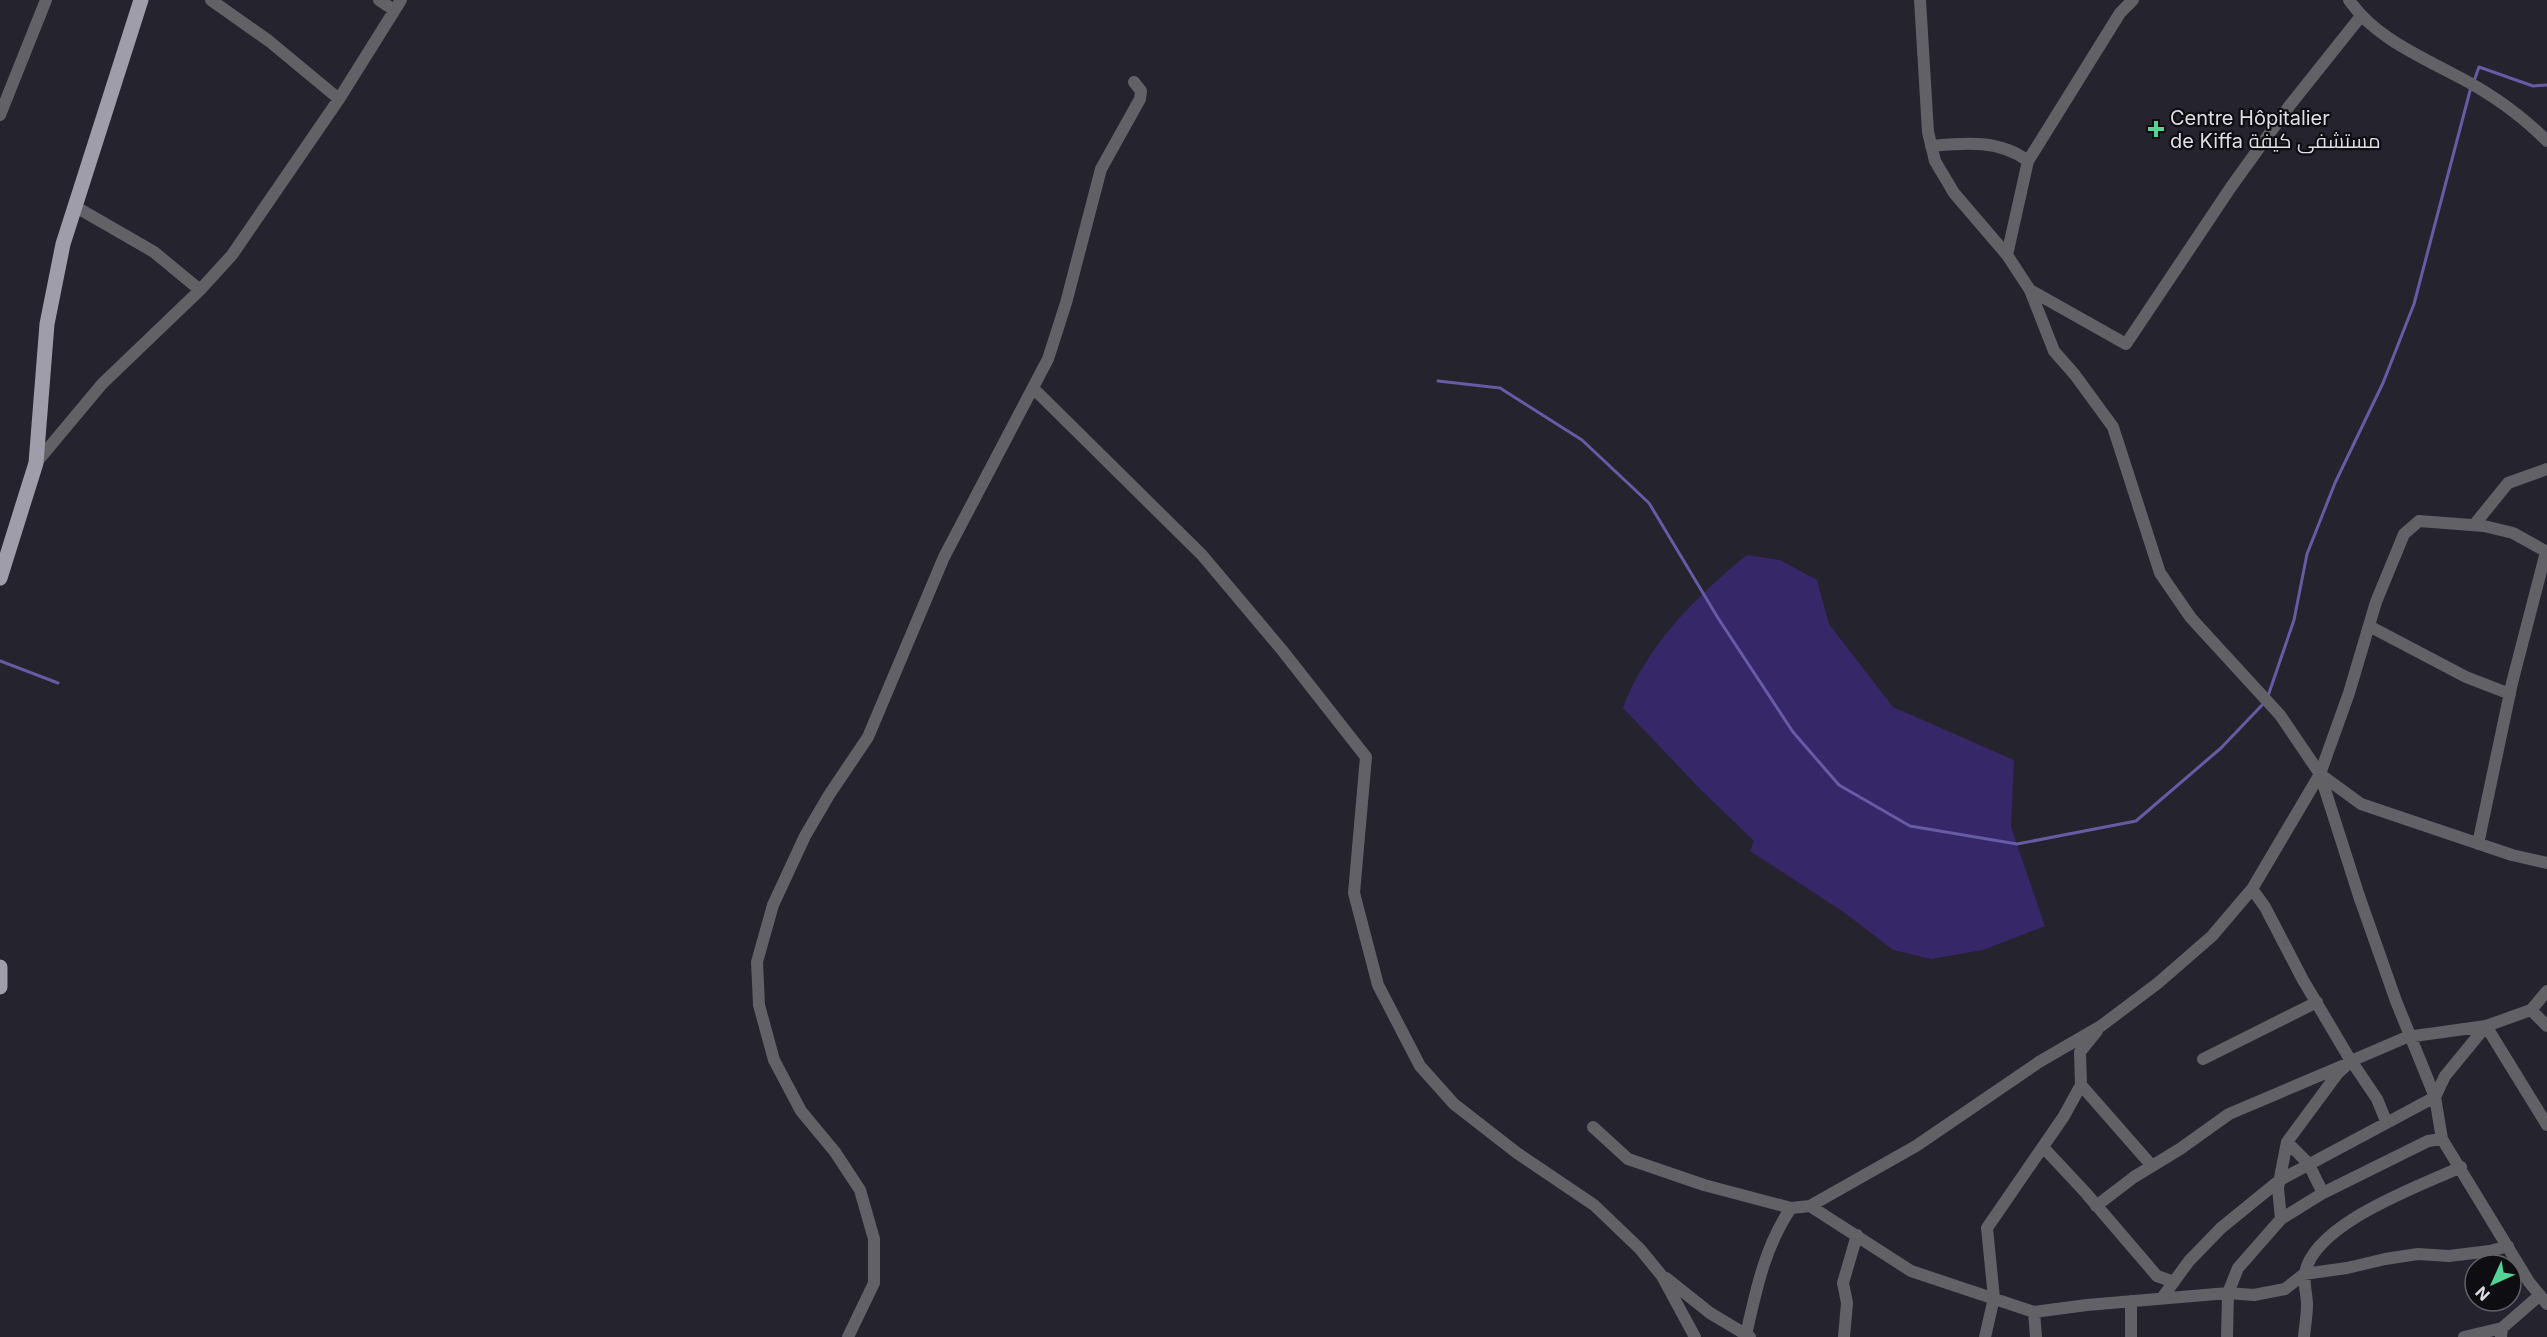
<svg xmlns="http://www.w3.org/2000/svg" width="2547" height="1337" font-family="Inter,Cairo,sans-serif">
<style>
.green{fill:#362769}
.lines{fill:none;stroke-linecap:round;stroke-linejoin:round}
.stream{stroke:#675ba4;stroke-width:3}
.minor{stroke:#616166;stroke-width:12}
.major{stroke:#9e9da9;stroke-width:15}
.poi-dot{fill:#53d396;stroke:#0d0d12;stroke-width:2}
.labels{text-anchor:middle;stroke-width:4.5;stroke-linejoin:round;paint-order:stroke}
.poi-label{font-size:20px;fill:#dedee5;stroke:#0d0d12;text-anchor:start}
</style>
<rect width="100%" height="100%" fill="#24232e"/>
<path class="green" d="M1747 555 1780 560 1817 580 1829 624 1893 707 2014 760 2011 827 2045 926 1983 950 1931 959 1893 950 1845 913 1750 851 1754 841 1701 790 1623 708C1646 646 1696 596 1747 555Z"/>
<g class="lines">
<path class="stream" d="M2474 81 2479 67 2533 86 2547 85
M1438 381 1500 388 1582 440 1649 503 1718 618 1793 732 1839 785 1910 826 2017 844 2136 821 2221 748 2265 702
M0 661 58 683
M2268 696 2294 620 2307 554 2335 483 2383 383 2414 304 2471 87"/>
<path class="minor" d="M211 0 269 41 339 99
M379 0 394 10
M1920 0 1928 132 1935 161 1954 193 2007 255 2030 290 2054 351 2075 375 2113 427 2160 573 2191 618 2280 715 2320 774 2359 896 2396 1001 2435 1097 2442 1139 2529 1282 2547 1304
M2349 0C2374 36 2415 54 2453 74 2487 91 2520 114 2547 141
M0 115 46 0
M1931 146C1964 143 1999 139 2028 161
M76 207 154 252 200 290
M2007 255 2028 161 2120 13 2133 0
M2030 290 2126 344 2231 187 2290 105 2361 16
M1033 388 1202 555 1282 650 1366 757 1354 893 1378 985 1420 1066 1454 1104 1517 1153 1594 1205 1640 1249 1662 1276 1695 1337
M36 463 102 384 200 290 232 255 339 99 401 0
M2474 525 2508 483 2547 469
M2369 626 2466 677 2510 694
M2320 774 2361 804 2512 855 2547 863
M2478 844 2512 683 2546 552
M2252 889 2265 907 2303 980 2348 1056 2377 1099 2386 1121
M2531 1010 2547 1026
M2203 1059 2317 1002
M2081 1085 2152 1166
M1593 1127 1628 1159 1704 1185 1791 1208 1810 1206 1911 1271 2034 1312 2087 1305 2228 1293 2254 1295 2285 1289 2304 1274 2347 1268 2385 1259 2418 1254 2449 1256 2490 1251 2508 1246
M2287 1142 2308 1163 2323 1193
M2043 1147 2085 1192 2157 1276 2174 1282
M1810 1206 1916 1146 2039 1062 2101 1026 2158 983 2212 936 2252 889 2320 774 2349 693 2376 602 2404 534 2419 521 2484 526 2513 533 2547 552
M2096 1206 2134 1177 2180 1149 2229 1114 2342 1066
M2281 1219 2278 1188 2287 1142 2338 1073 2351 1061 2407 1037 2486 1026 2531 1010 2547 991
M1666 1278 1710 1313 1750 1337
M2162 1298 2189 1261 2221 1228 2280 1180 2435 1097 2445 1076 2486 1026 2547 1125
M2034 1312 2036 1337
M1746 1335C1756 1290 1765 1246 1791 1208
M848 1337 874 1283V1239L860 1190 835 1152 801 1111 774 1060 759 1005 757 962 773 905 805 836 829 795 868 737 944 557 1048 359 1066 303 1101 169 1140 99 1141 91 1134 82
M1844 1337 1847 1303 1843 1283 1857 1235
M1985 1337 1994 1298 1987 1228 2064 1116 2081 1085 2080 1052 2097 1031
M2131 1337V1301
M2227 1337 2228 1293 2238 1268 2281 1219 2323 1193 2428 1141 2442 1139
M2304 1337C2305 1326 2307 1315 2307 1305 2307 1294 2303 1283 2305 1273 2315 1223 2418 1187 2461 1167
M2464 1337 2502 1328
M2501 1337 2502 1328 2540 1295"/>
<path class="major" d="M0 578 36 463 47 324 63 244 141 0
M0 967V987"/>
</g>
<path class="poi-dot" d="M2153 120h6v6h6v6h-6v6h-6v-6h-6v-6h6z"/>
<g class="labels">
<g class="poi-label">
<text x="2170" y="125">Centre Hôpitalier<tspan x="2170" dy="23">de Kiffa مستشفى كيفة</tspan></text>
</g>
</g>
<g transform="translate(2493 1283) rotate(225)"><circle r="28" fill="#0d0d12" stroke="#616166" stroke-width="1.5"/>
<path d="M0-4.5L10 22L0 15L-10 22Z" fill="#53d396"/>
<text y="-9" font-size="16" font-weight="bold" text-anchor="middle" fill="#dedee5">N</text>
</g>
</svg>
